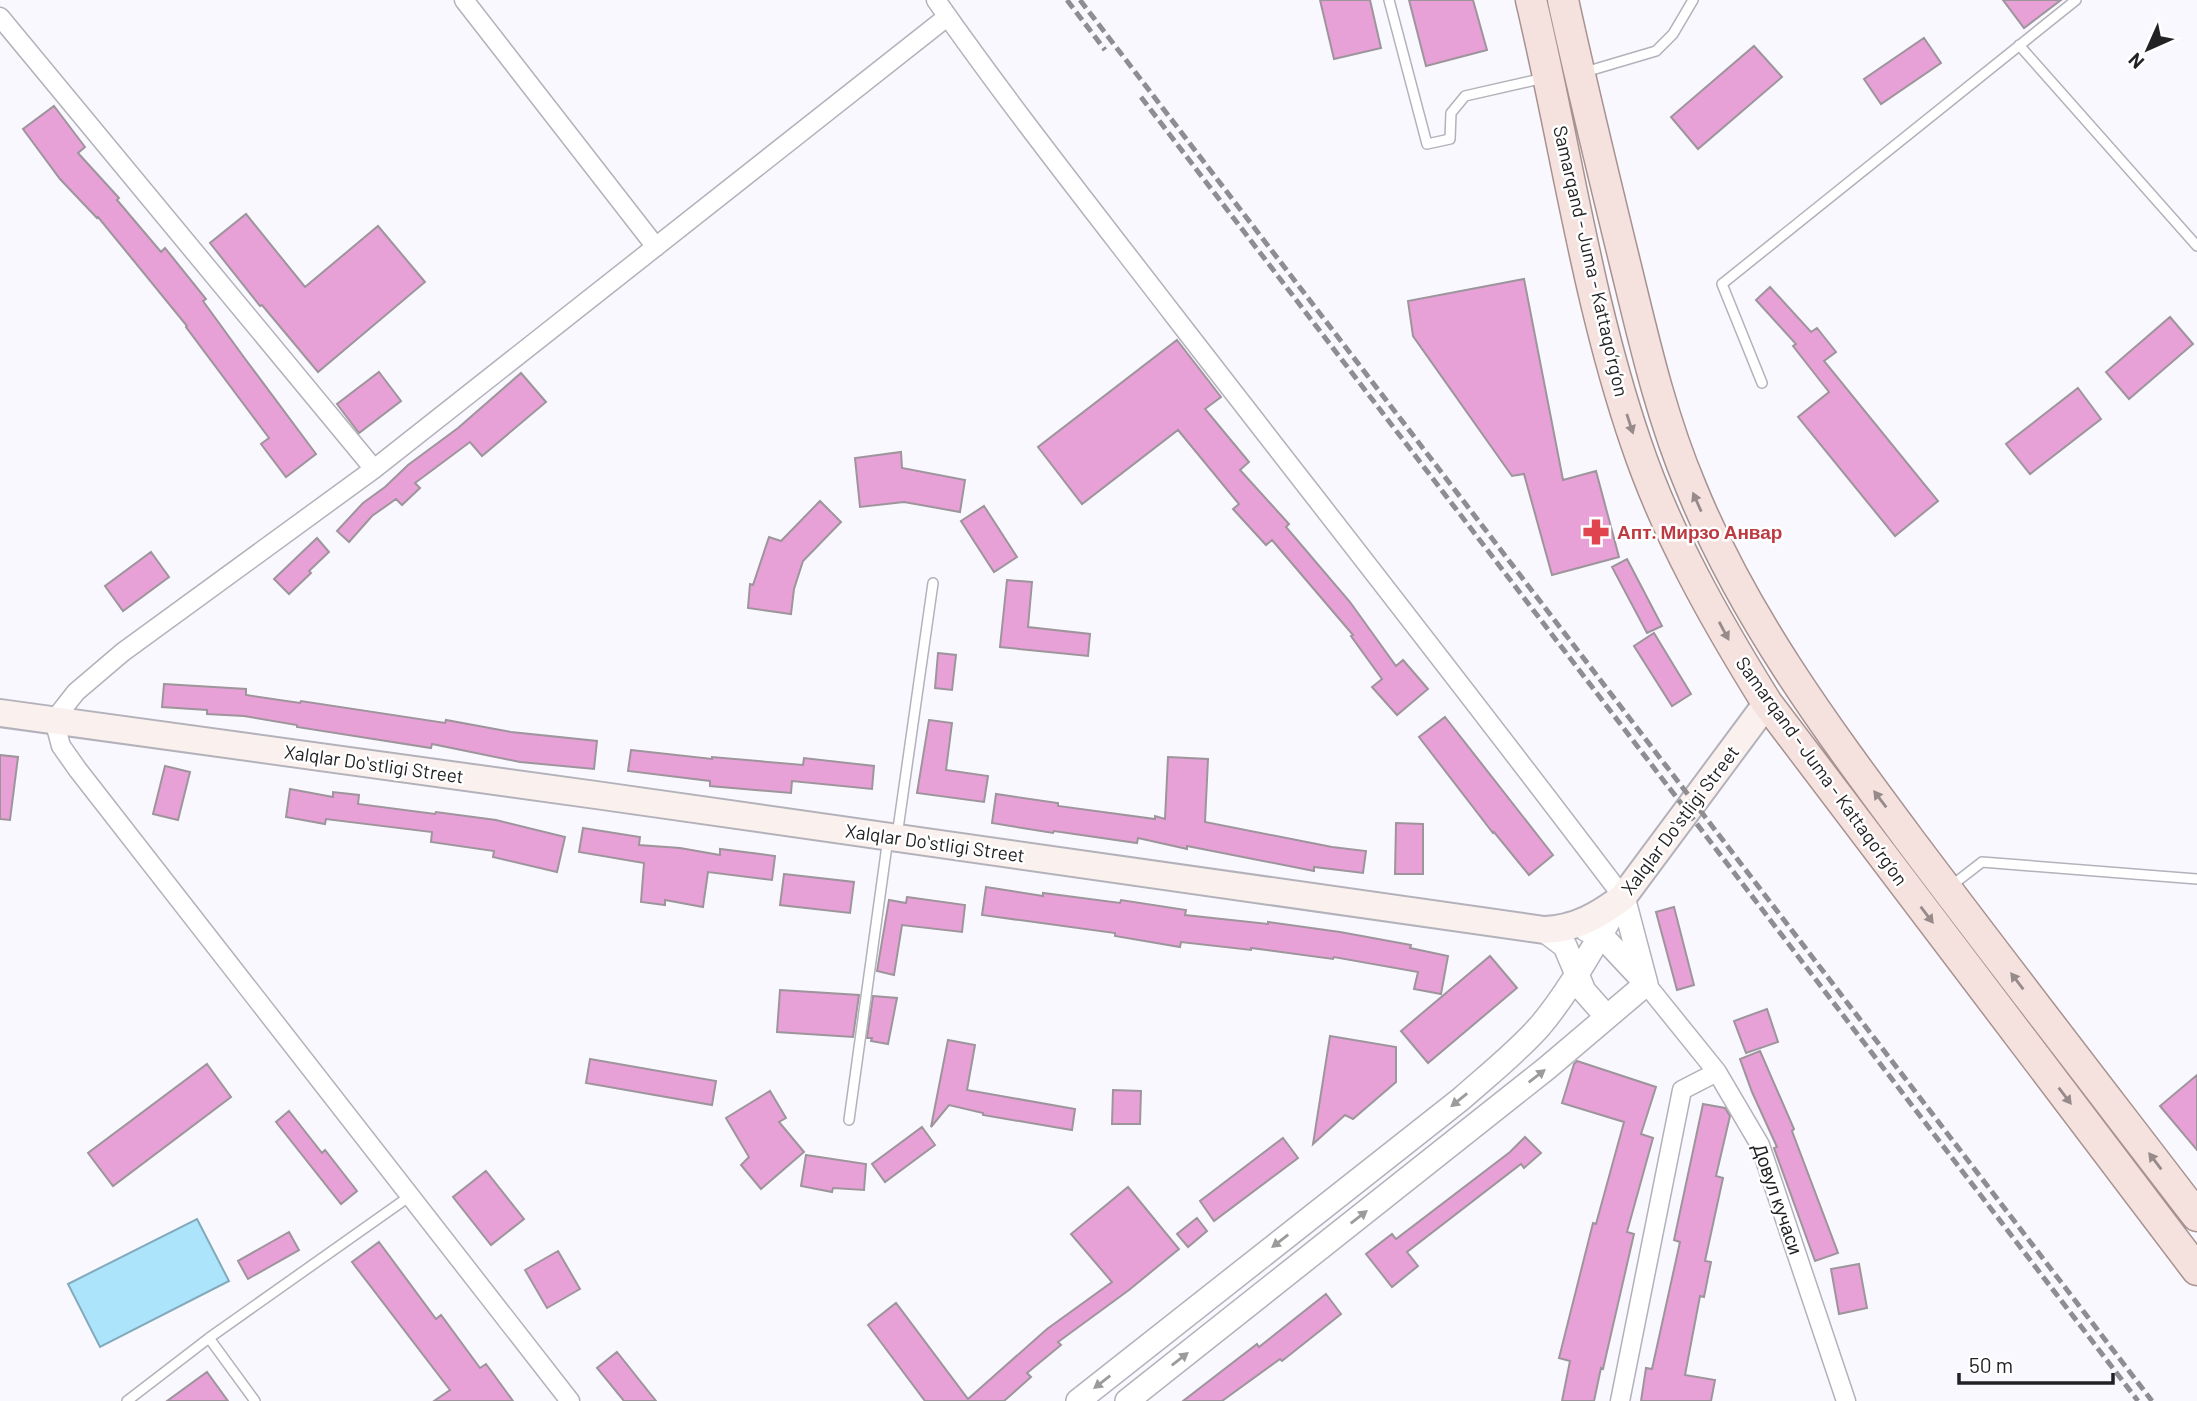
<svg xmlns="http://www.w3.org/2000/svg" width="2197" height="1401" font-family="Barlow,sans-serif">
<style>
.water{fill:#ace4fc;stroke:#83aabb;stroke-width:2}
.building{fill:#e8a1d7;stroke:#9d959b;stroke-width:2}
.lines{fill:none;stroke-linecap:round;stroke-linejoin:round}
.service-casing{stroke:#b3b1ba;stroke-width:12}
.minor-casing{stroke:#b3b1ba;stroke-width:21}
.tertiary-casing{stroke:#b3b1ba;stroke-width:26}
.secondary-casing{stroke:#b3b1ba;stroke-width:30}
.primary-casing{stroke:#a7928f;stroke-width:33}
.service{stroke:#fff;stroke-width:9}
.minor{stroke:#fff;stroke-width:18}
.tertiary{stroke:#fff;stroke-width:23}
.secondary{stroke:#faf1ee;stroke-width:26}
.primary{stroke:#f5e2de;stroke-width:30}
.rail{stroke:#8e8d91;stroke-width:5;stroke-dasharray:10 5;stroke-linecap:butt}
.oneway{fill:#968b8a}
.oneway2{fill:#9c9b9c}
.labels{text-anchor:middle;stroke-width:5;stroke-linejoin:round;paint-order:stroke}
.street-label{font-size:19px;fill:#222124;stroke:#fff}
.health-label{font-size:19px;font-weight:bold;fill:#be3a42;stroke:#fff;text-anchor:start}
</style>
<rect width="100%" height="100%" fill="#f9f8fe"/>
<path class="water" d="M197 1219 229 1281 100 1347 68 1284Z"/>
<path class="building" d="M1320 0H1370L1381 48 1334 59Z
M1409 0H1473L1487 50 1426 66Z
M2003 0H2061L2024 28Z
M1924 38 1941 63 1881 104 1864 79Z
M1754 46 1782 77 1698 149 1671 117Z
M54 106 85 147 78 153 119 198 117 200 161 252 165 248 206 299 203 301 243 356 316 454 286 477 261 444 269 438 186 327 187 326 98 217 97 218 60 179 23 129Z
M246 214 305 287 378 226 425 282 318 372 262 305 260 306 210 243Z
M1524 279 1563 480 1596 471 1619 557 1552 575 1524 474 1512 476 1413 336 1408 301Z
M1770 287 1811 332 1817 328 1836 352 1824 361 1938 501 1895 536 1798 417 1829 392 1793 346 1796 344 1756 300Z
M2170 317 2193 344 2129 399 2106 372Z
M1177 340 1221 397 1205 409 1249 462 1240 470 1289 524 1286 527 1350 602 1396 666 1403 660 1428 689 1397 715 1372 687 1382 679 1351 636 1353 635 1272 540 1266 545 1233 509 1239 504 1178 430 1082 504 1038 447Z
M379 372 401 401 359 433 337 404Z
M521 373 546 402 482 456 470 442 415 483 420 488 402 505 396 499 372 516 349 542 337 531 363 503 385 487 408 465 458 428Z
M2078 388 2101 419 2030 474 2006 444Z
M901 452 902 468 965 480 960 512 904 502 860 507 855 458Z
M820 501 841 522 803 561 794 589 791 614 748 608 750 584 753 585 769 537 781 541Z
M984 506 1017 557 994 572 961 521Z
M317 538 329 552 309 571 311 573 289 594 274 579Z
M151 552 169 577 123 611 105 586Z
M1627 559 1662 626 1647 633 1612 567Z
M1007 580 1032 582 1028 627 1090 634 1088 656 1000 647Z
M1654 633 1691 694 1672 706 1634 646Z
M938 653 956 655 952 690 935 688Z
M164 684 246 689V695L300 703 301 701 445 723 446 720 511 732 597 741 594 769 520 762 432 744 431 748 297 727V725L244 716 207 714V710L162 707Z
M1445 717 1553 855 1529 875 1494 832 1493 833 1419 737Z
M929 720 952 723 946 770 988 776 984 802 917 793Z
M631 750 712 759V757L803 765 804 758 874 766 872 789 792 781 791 793 710 786V781L628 771Z
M0 755 18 757 10 820 0 819Z
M1168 757 1208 759 1205 822 1332 847 1366 851 1363 873 1314 867V871L1187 846V849L1138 838 1137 843 1054 831 1053 833 992 823 996 794 1058 803V806L1155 819V816L1165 819Z
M165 766 190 772 178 820 153 814Z
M290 789 333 797V792L359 795 358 804 435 814 436 812 496 820 565 837 557 872 493 857 494 851 431 842 432 832 326 819 325 824 286 817Z
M1396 823 1423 824V874H1395Z
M583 828 640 837 639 845 680 848 720 855V849L775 856 772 880 708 872 703 907 665 900V905L641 902 644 863 579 852Z
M784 874 854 882 850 913 780 905Z
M986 887 1043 896V893L1120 903 1121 900 1186 910 1185 915 1268 924V922L1340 932 1411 945 1410 948 1448 956 1441 994 1414 989 1418 972 1334 957 1333 959 1251 948V950L1181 942 1180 947 1115 936V933L982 915Z
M907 897 965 905 962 932 902 925 894 975 877 971 889 900 906 903Z
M1674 907 1694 985 1677 990 1656 912Z
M1490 956 1517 988 1428 1063 1401 1031Z
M780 990 859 995 853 1037 777 1032Z
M873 996 897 998 888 1044 871 1041 872 1038H867Z
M1767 1009 1778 1042 1746 1053 1734 1021Z
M1330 1036 1396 1047V1082L1353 1119 1345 1115 1313 1144Z
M948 1040 975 1045 967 1090 1075 1109 1072 1130 983 1115V1113L949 1105 931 1127Z
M1760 1051 1794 1129 1792 1131 1838 1253 1815 1261 1774 1148 1777 1147 1752 1092 1740 1059Z
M590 1059 716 1081 712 1105 586 1083Z
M1577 1061 1656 1087 1641 1134 1653 1138 1627 1232 1634 1234 1603 1369 1601 1368 1594 1401H1562L1570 1361 1559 1358 1593 1223 1596 1224 1624 1122 1562 1103 1574 1064Z
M207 1064 231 1097 113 1186 88 1153Z
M2197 1075V1150L2160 1106Z
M1113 1090 1141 1091 1140 1124H1112Z
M770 1091 786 1118 779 1122 804 1152 761 1189 741 1165 749 1157 726 1118Z
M1703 1104 1725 1108 1730 1116 1716 1176 1723 1178 1705 1261 1711 1262 1704 1297 1700 1296 1685 1375 1715 1380 1711 1401H1641L1646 1368 1652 1369 1680 1242 1674 1240Z
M289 1111 322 1153 325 1150 357 1191 341 1204 276 1122Z
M922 1127 935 1145 885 1182 872 1164Z
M1525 1137 1541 1153 1524 1168 1521 1164 1407 1252 1418 1266 1392 1287 1366 1254 1392 1234 1396 1239 1510 1152Z
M1283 1138 1298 1158 1214 1221 1200 1201Z
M806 1155 866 1164 864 1190 833 1188 832 1192 801 1186Z
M486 1171 524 1219 491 1245 453 1197Z
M1128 1187 1179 1249 1129 1290 1058 1342 1061 1345 1027 1373 1031 1377 1004 1401H925L868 1325 896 1303 968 1399 1047 1329 1112 1282 1071 1234Z
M1197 1218 1207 1231 1188 1247 1177 1234Z
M289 1232 299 1250 248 1279 238 1261Z
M379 1242 436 1319 441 1315 480 1368 486 1364 513 1401H434L450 1390 352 1262Z
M558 1251 580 1289 547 1308 525 1270Z
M1859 1264 1867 1308 1839 1314 1831 1269Z
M1326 1294 1341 1314 1282 1361 1280 1359 1222 1401H1183L1257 1344 1259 1347Z
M617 1352 656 1401H624L597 1368Z
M207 1372 228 1401H167Z"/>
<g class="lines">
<g class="service-casing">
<path id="service" d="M1389 0 1427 144 1450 139 1451 113 1465 96 1544 78
M2019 45 2197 246
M1585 72 1656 51 1673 34 1693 0
M1762 383 1722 284 2076 0
M897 836 933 583
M1951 886 1982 862 2197 879
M849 1120 888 838
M209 1338 255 1401
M127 1401 209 1338 410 1196"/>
</g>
<g class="minor-casing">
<path id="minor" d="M464 0 656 247
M936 0C1011 107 1092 209 1172 313 1322 507 1475 701 1623 897
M0 17 374 469
M1646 984 1717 1072 1760 1145 1846 1401
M570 1401 78 770 61 746 54 720 76 692 123 652 374 469 947 17
M1620 1401 1682 1090 1717 1072"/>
</g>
<g class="tertiary-casing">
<path id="tertiary" d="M1544 930 1565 946 1584 991 1607 1017
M1587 930 1600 934 1644 981
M1078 1401 1461 1099C1488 1075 1516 1053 1540 1026 1572 988 1596 941 1622 899
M1127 1401 1547 1068 1646 984 1623 897"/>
</g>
<g class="secondary-casing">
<path id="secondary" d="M0 713 596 795 1544 930C1576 929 1599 915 1623 897L1767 703"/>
</g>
<g class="primary-casing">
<path id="primary" d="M1531 0C1566 147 1587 300 1636 443 1667 535 1716 621 1767 703L2197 1270
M1563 0C1582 87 1603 173 1624 259 1643 336 1660 414 1691 487 1744 618 1828 730 1912 843 2006 968 2102 1092 2197 1216"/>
</g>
<use href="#service" class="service"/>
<use href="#minor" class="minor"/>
<use href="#tertiary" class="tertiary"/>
<use href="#secondary" class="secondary"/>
<use href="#primary" class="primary"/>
<path class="rail" d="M1067 0 1105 50
M1080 0 2152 1401
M1141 97 2138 1401"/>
</g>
<defs><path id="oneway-solid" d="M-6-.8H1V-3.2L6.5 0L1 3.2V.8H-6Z" transform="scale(1.75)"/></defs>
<g class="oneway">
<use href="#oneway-solid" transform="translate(1630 424) rotate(72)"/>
<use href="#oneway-solid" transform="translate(1697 502) rotate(-114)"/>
<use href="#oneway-solid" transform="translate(1724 631) rotate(62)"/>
<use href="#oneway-solid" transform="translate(1880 799) rotate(-127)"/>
<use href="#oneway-solid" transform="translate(1927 915) rotate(53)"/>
<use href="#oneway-solid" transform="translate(2017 981) rotate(-127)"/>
<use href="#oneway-solid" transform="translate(2065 1096) rotate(53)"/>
<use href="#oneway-solid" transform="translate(2155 1161) rotate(-127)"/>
</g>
<g class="oneway2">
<use href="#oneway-solid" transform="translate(1537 1076) rotate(-38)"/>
<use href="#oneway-solid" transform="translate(1459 1100) rotate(141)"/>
<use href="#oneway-solid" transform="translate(1359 1217) rotate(-38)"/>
<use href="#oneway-solid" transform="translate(1280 1241) rotate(142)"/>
<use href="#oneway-solid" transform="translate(1180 1359) rotate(-38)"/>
<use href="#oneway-solid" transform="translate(1102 1382) rotate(142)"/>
</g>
<defs>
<g id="pharmacy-bare" transform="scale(2.1)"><path d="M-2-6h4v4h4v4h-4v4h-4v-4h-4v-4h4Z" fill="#e0444e" stroke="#fff" stroke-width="2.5" paint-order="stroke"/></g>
</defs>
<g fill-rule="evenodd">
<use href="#pharmacy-bare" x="1596" y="532"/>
</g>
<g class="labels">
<g class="street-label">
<text transform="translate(1591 261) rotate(77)" y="7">Samarqand - Juma - Kattaqo‘rg‘on</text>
<text transform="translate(374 764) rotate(8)" y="7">Xalqlar Doʻstligi Street</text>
<text transform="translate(1822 771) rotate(54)" y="7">Samarqand - Juma - Kattaqo‘rg‘on</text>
<text transform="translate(1680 820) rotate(-53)" y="7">Xalqlar Doʻstligi Street</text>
<text transform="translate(935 843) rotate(8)" y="7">Xalqlar Doʻstligi Street</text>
<text transform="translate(1778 1199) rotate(71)" y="7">Довул кучаси</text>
</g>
<g class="health-label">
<text x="1617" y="539">Апт. Мирзо Анвар</text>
</g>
</g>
<g transform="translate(2148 49) rotate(225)" stroke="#ffffff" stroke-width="5" paint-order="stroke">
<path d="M0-5L12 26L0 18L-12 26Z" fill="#222124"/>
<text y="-10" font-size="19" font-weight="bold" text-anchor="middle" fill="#222124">N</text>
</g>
<path d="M1959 1373v10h154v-10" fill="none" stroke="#222124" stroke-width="3.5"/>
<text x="1969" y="1373" font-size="21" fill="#222124" stroke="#ffffff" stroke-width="5" paint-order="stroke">50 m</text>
</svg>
